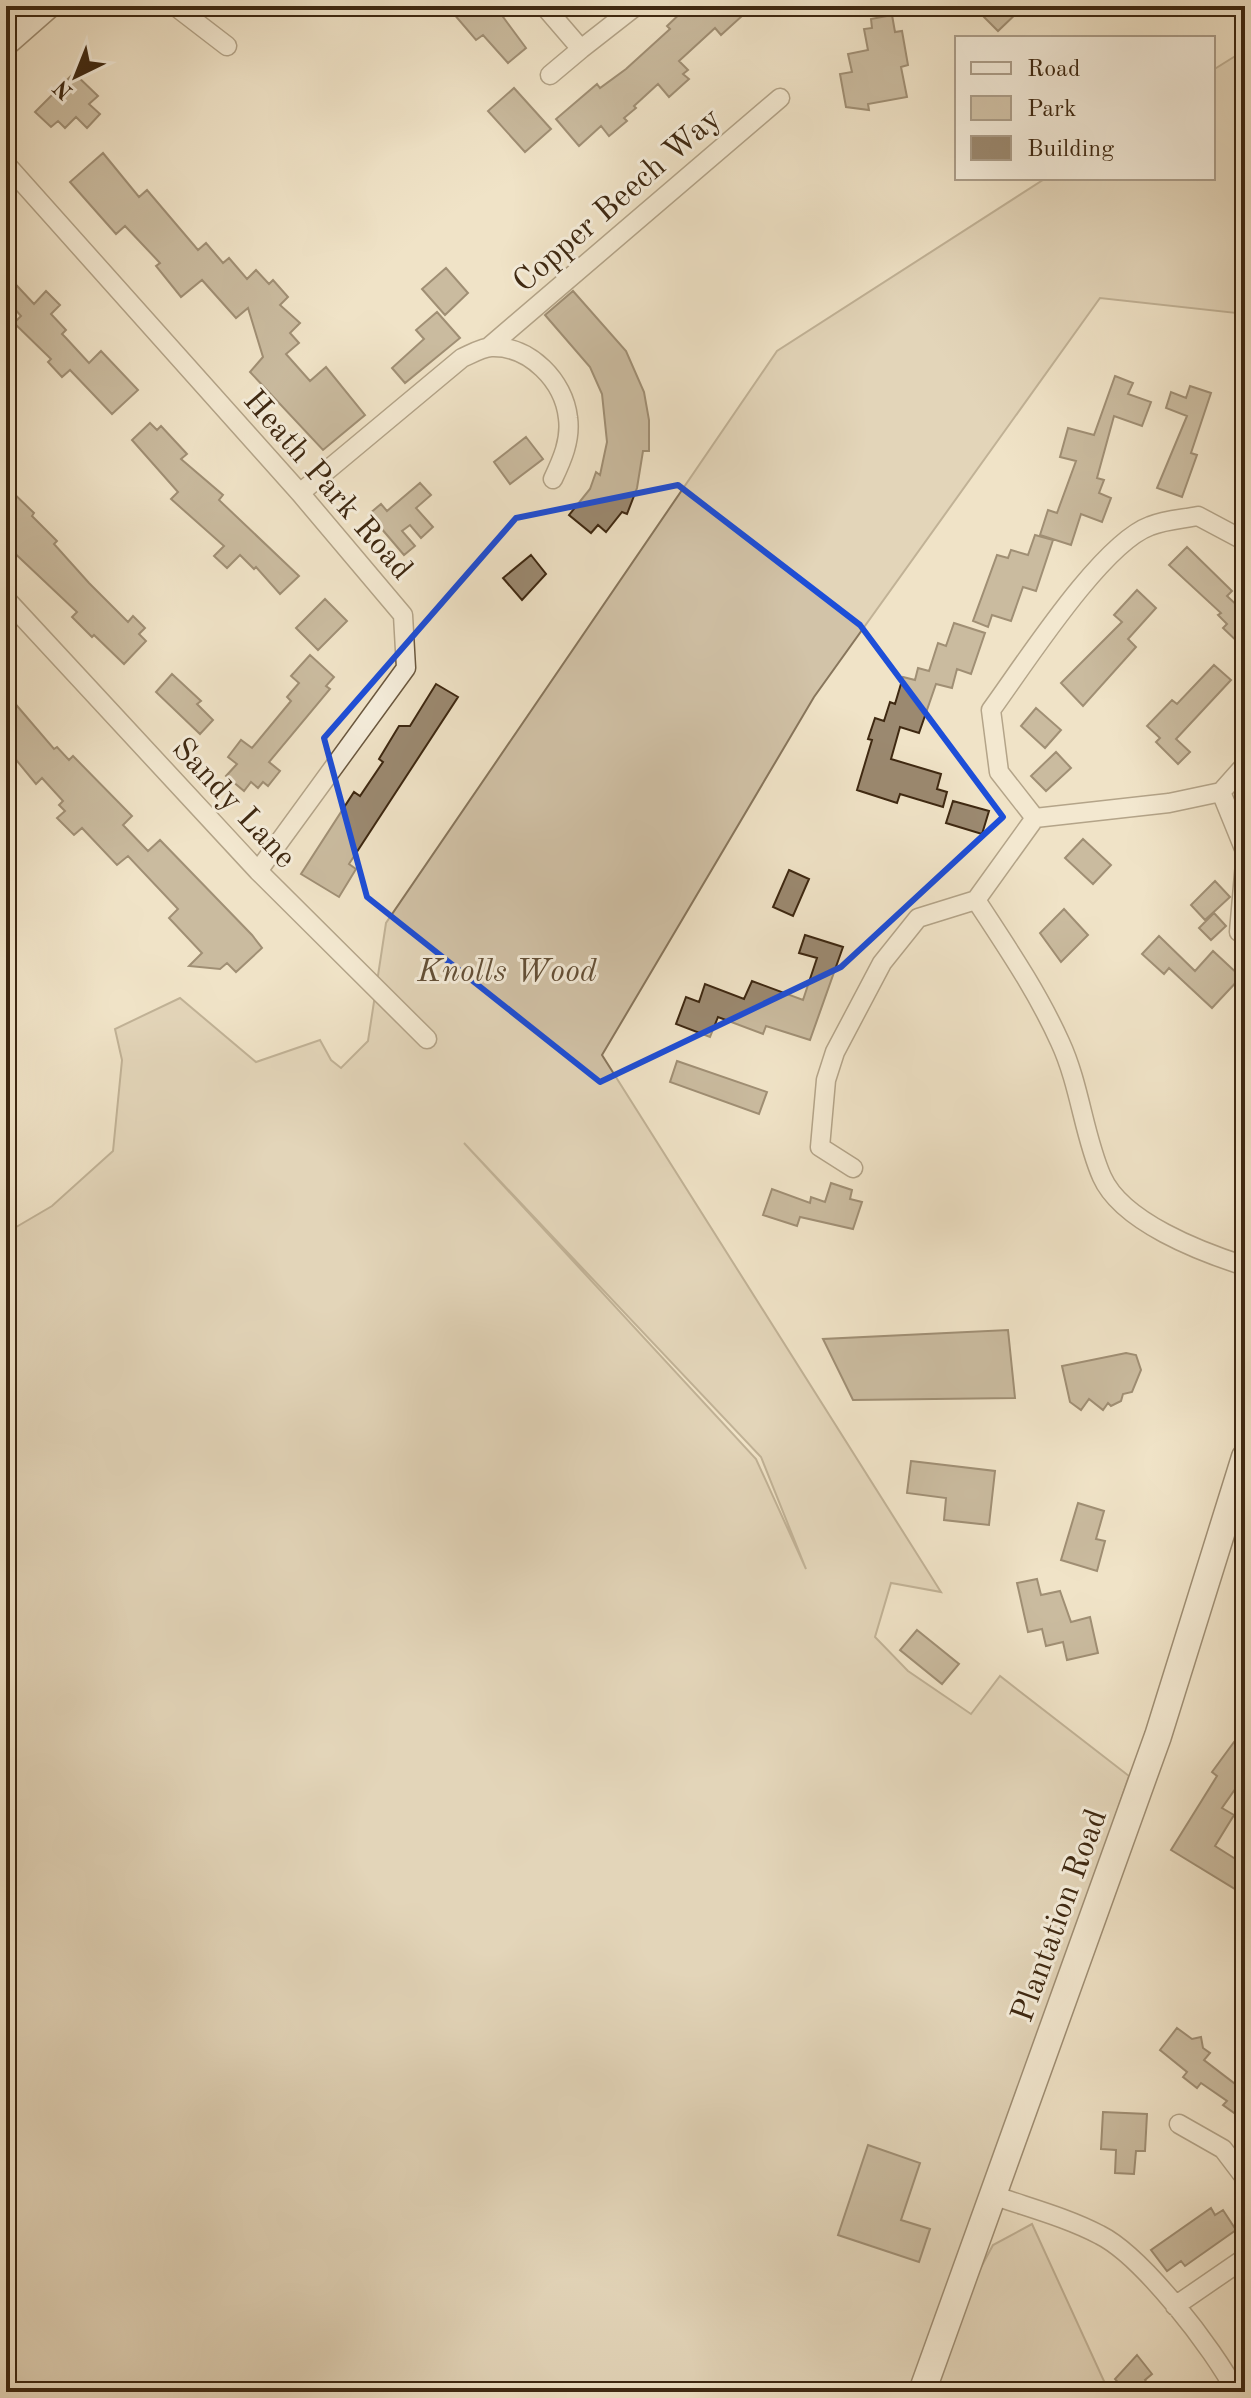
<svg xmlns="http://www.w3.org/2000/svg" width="1251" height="2398" font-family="'Old Standard TT',serif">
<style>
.green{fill:#d2c3a8;stroke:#88765c;stroke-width:2;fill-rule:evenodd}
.building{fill:#9b8970;stroke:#3e2811;stroke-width:2}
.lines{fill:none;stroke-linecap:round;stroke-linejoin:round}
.street-casing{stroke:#6a573e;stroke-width:21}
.secondary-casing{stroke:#3e2811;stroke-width:29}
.street{stroke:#f5eddb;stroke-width:18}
.secondary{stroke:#f5eddb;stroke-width:26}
.marked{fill:none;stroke:#1d4ed8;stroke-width:6;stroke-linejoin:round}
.labels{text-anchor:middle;stroke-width:6;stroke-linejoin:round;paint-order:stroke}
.street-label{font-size:32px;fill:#3e2811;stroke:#f5eddb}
.park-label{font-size:32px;font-style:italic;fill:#634f37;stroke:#f5eddb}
</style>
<rect width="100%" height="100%" fill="#f0e3c7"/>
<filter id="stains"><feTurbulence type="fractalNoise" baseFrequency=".0025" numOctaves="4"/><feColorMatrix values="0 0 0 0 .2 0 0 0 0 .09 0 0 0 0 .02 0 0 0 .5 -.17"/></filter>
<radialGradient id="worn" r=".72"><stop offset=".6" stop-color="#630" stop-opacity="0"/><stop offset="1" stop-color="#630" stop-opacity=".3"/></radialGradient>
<path class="green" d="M1245 50V314L1100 298 814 697 602 1055 941 1592 891 1583 875 1637 908 1671 971 1714 1000 1676 1129 1776 995 2171 912 2392H6V1233L52 1206 113 1151 122 1060 115 1029 180 998 256 1062 320 1040 331 1060 341 1068 368 1041 386 923 777 351 1046 178H1213V70ZM464 1143 761 1457 806 1569 756 1459Z
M1032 2224 1109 2392H926L949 2327 993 2245Z"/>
<path class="building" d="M447 6H495L526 48 508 63 483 35 476 40Z
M688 6H733L742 16 721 35 715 28 679 61 688 70 683 74 689 79 669 97 658 84 634 106 636 108 624 118 627 121 609 136 601 126 579 146 556 119 597 84 600 88 626 69 670 29 667 26Z
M973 6H1024L998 31Z
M892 15 895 32 902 31 908 65 901 67 907 97 868 104 869 110 846 107 840 74 852 72 848 54 868 50 864 29 872 28 871 19Z
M74 73 98 96 89 104 100 114 87 128 76 117 65 128 58 121 51 127 35 112Z
M514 88 551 129 525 152 488 111Z
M103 153 139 197 147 190 198 250 206 243 223 263 229 258 247 279 256 270 269 284 273 280 288 297 280 305 300 323 290 333 299 343 286 354 310 381 326 367 365 415 323 450 250 372 263 357 248 308 236 318 202 280 181 297 156 266 160 263 125 226 116 234 70 182Z
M446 268 468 293 445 315 422 289Z
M6 274 34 304 46 291 60 305 51 314 66 330 62 334 66 338 89 363 101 351 138 390 112 414 70 370 62 377 48 362 51 359 14 323 21 316 6 299Z
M573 291 626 351 644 392 649 420V451H643L637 488 627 514 622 512 606 532 598 525 591 533 569 515 590 489 596 472 600 475 607 442 602 394 590 367 545 315Z
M437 312 460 338 405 383 392 368 424 339 416 330Z
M1115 376 1133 383 1128 394 1151 402 1142 426 1114 416 1097 478 1104 480 1099 493 1111 498 1102 522 1081 514 1071 545 1040 535 1048 510 1057 513 1076 461 1060 457 1068 428 1094 435Z
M1190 386 1211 393 1191 453 1197 455 1182 497 1157 488 1187 416 1166 408 1171 392 1186 398Z
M150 423 157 430 161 426 187 454 181 459 223 495 219 500 299 576 280 594 256 567 254 569 240 555 227 568 214 556 224 546 171 499 178 492 132 440Z
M526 437 543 459 510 484 494 462Z
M420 483 431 495 416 508 433 527 421 538 410 525 402 531 415 546 404 555 369 514 381 504 387 511Z
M6 486 34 513 32 516 57 541 54 544 89 583 128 622 133 616 145 628 139 634 146 641 124 664 94 635 92 637 72 617 77 612 6 545Z
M1035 535 1053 540 1036 591 1023 587 1011 621 992 615 988 627 973 621 997 555 1008 558 1011 550 1028 555Z
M1187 547 1232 591 1227 596 1241 609 1245 604V649L1223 628 1227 624 1218 615 1221 613 1169 565Z
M531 555 546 574 522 600 503 578Z
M1137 590 1156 608 1128 639 1136 647 1083 706 1061 683 1122 622 1114 615Z
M325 599 347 621 318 650 296 628Z
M954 623 985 633 971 674 957 669 952 688 936 684 919 733 900 727 891 759 941 774 937 789 947 792 943 807 900 794 897 803 857 790 872 740 868 739 875 718 884 721 890 702 895 704 903 677 915 680 918 668 929 671 938 643 946 646Z
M310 655 334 677 326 686 330 689 269 762 280 771 268 786 263 782 258 788 251 782 244 791 226 776 237 764 228 757 241 740 252 748 291 701 287 697 299 683 291 676Z
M1214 665 1231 680 1176 739 1190 752 1178 764 1156 742 1160 738 1147 726 1172 700 1177 704Z
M172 674 201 701 197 704 213 720 200 734 156 692Z
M436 684 458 697 349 864 356 869 339 897 301 874 354 792 360 796 383 762 379 759 399 726H410Z
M6 693 54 749 57 747 69 760 73 756 132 816 123 825 148 851 160 840 252 935 262 948 236 972 227 963 220 969 189 966 202 953 169 918 178 909 128 856 117 865 82 828 74 835 57 818 65 811 59 805 63 801 42 778 36 784 8 750 14 745 6 735Z
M1036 708 1061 730 1045 748 1021 726Z
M1056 752 1071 768 1046 791 1031 776Z
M953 801 989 811 982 834 946 823Z
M1083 839 1111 865 1093 884 1065 858Z
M789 870 809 879 793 916 773 907Z
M1215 881 1230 897 1205 920 1191 905Z
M1064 909 1088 935 1061 962 1040 933Z
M1214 913 1226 926 1211 940 1199 928Z
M805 935 843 947 810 1040 766 1026 763 1034 718 1017 710 1037 676 1024 686 997 699 1002 705 984 744 999 752 981 803 1000 817 958 799 953Z
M1159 936 1195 971 1213 951 1241 977 1212 1008 1169 968 1164 974 1142 954Z
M677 1061 767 1092 759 1114 670 1082Z
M831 1183 852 1190 850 1199 862 1202 853 1229 800 1217 797 1226 763 1215 772 1189 810 1203 811 1197 825 1202Z
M1008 1330 1015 1398 853 1400 823 1339Z
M1126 1353 1136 1355 1141 1370 1132 1392 1123 1394 1121 1401 1111 1406 1108 1403 1103 1410 1089 1399 1081 1410 1070 1402 1062 1366Z
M911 1461 995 1471 989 1525 944 1520 946 1498 907 1493Z
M1078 1503 1104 1511 1096 1539 1105 1541 1097 1571 1061 1560Z
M1037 1579 1041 1595 1060 1591 1071 1622 1090 1617 1098 1653 1067 1660 1063 1642 1046 1646 1042 1629 1028 1632 1017 1583Z
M917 1630 959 1664 942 1684 900 1650Z
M1245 1727V1775L1222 1808 1234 1815 1215 1846 1245 1865V1872L1235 1889 1171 1850 1217 1776 1212 1772Z
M1177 2028 1192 2039 1201 2037 1203 2048 1210 2053 1204 2060 1234 2083 1239 2085 1245 2076V2113L1240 2110 1237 2115 1223 2105 1227 2101 1201 2083 1197 2088 1183 2077 1187 2072 1160 2050Z
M1103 2112 1147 2114 1145 2151H1136L1134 2174 1115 2173 1116 2150 1101 2149Z
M868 2145 920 2163 901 2220 930 2229 919 2262 838 2235Z
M1211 2208 1215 2215 1223 2210 1236 2230 1185 2266 1181 2261 1167 2271 1151 2250Z
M1137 2355 1152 2374 1145 2380 1154 2392H1126L1115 2379Z"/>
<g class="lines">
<g class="street-casing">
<path id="street" d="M175 6 227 46
M544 6 581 49 636 6
M550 75 581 49
M6 164 300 493 403 615 406 668 258 871
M490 346 780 98
M300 493 462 358C471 354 483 347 492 347 530 346 564 381 568 418 571 440 562 460 553 479
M6 599 258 871 427 1039
M1245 765 1221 792 1169 803 1035 818 976 900C1006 946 1037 991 1060 1042 1080 1085 1084 1137 1102 1177 1122 1222 1201 1252 1245 1266
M1221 792 1245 851
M1035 818 999 772 991 710C1024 665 1101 544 1150 526 1165 520 1183 519 1198 516L1245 541
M1239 932 1245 863
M853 1168 820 1147 826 1080 835 1052 882 963 918 918 976 900
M1179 2124 1223 2149 1245 2178
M990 2194C1026 2207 1066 2217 1100 2235 1142 2256 1214 2349 1236 2392
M1175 2306 1245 2258"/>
</g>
<g class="secondary-casing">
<path id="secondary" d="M6 42 47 6
M922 2392 1158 1736 1245 1457"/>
</g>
<use href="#street" class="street"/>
<use href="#secondary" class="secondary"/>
</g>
<path d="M0 0H1251V2398H0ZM678 485 860 625 1003 817 841 967 600 1082 367 897 324 738 516 518Z" fill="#f0e3c7" fill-opacity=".55" fill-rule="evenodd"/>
<path class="marked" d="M678 485 860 625 1003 817 841 967 600 1082 367 897 324 738 516 518Z"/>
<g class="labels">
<g class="street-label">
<text transform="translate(616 199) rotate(-41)" y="11">Copper Beech Way</text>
<text transform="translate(329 484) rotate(49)" y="11">Heath Park Road</text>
<text transform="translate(235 802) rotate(47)" y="11">Sandy Lane</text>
<text transform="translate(1058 1915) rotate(-70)" y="11">Plantation Road</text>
</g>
<g class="park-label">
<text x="507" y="981">Knolls Wood</text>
</g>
</g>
<rect width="1251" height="2398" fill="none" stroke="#f0e3c7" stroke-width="32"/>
<rect x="8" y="8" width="1235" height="2382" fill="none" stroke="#3e2811" stroke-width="4"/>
<rect x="16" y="16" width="1219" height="2366" fill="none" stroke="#3e2811" stroke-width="2"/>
<rect x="955" y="36" width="260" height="144" fill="#f5eddb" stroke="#ac9e8a" stroke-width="2"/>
<rect x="971" y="62" width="40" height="12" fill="#f5eddb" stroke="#ac9e8a" stroke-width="2"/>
<text x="1027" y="76" font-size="24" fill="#3e2811">Road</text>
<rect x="971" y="96" width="40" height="24" fill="#d2c3a8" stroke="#ac9e8a" stroke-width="2"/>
<text x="1027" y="116" font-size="24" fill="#3e2811">Park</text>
<rect x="971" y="136" width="40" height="24" fill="#9b8970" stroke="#ac9e8a" stroke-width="2"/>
<text x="1027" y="156" font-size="24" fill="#3e2811">Building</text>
<g transform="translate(76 76) rotate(223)" stroke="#f5eddb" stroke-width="6" paint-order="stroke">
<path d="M0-6L14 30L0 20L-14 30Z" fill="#3e2811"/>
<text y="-12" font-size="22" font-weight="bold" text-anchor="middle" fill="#3e2811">N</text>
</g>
<rect width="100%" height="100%" filter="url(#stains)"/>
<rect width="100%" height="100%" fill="url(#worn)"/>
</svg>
